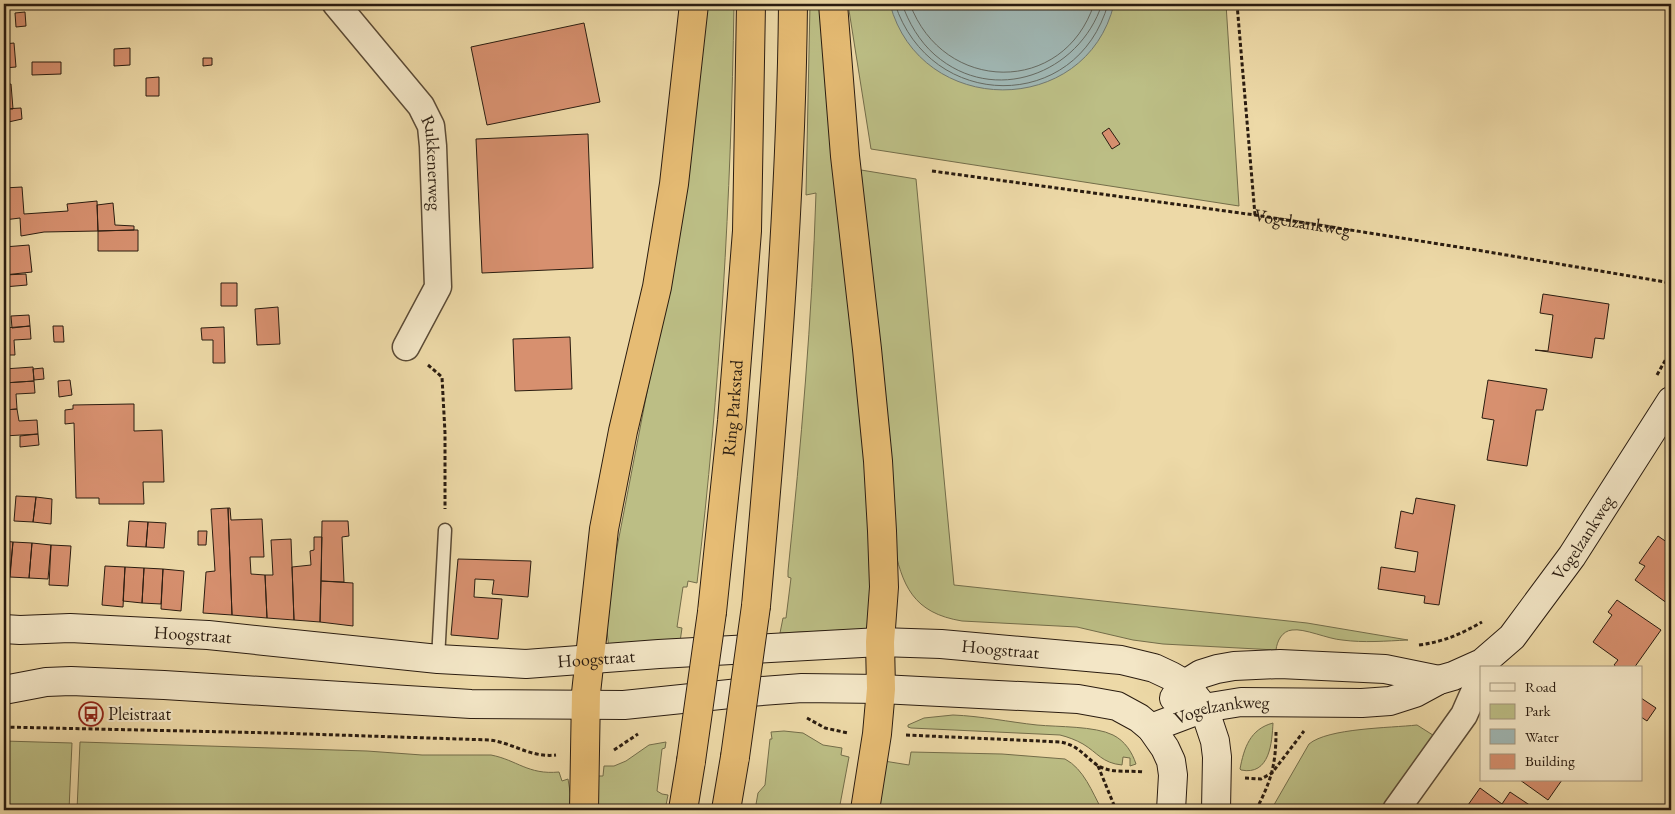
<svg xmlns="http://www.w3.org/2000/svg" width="1675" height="814" font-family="'EB Garamond',serif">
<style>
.green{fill:#bcbe85;stroke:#736d4a}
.water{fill:#a0b7b4;stroke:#717972}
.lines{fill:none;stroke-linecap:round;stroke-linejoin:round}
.shore{stroke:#656a62;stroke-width:1}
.building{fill:#d7906f;stroke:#2a1c10}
.lane-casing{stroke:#5b4b36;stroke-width:15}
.street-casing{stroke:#5b4b36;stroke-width:29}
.secondary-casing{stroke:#2a1c10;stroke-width:30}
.highway-casing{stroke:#2a1c10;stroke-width:30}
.path{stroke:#2a1c10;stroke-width:3;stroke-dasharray:4 2.5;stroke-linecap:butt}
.lane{stroke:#f3e6c6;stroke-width:12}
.street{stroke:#f3e6c6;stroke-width:26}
.secondary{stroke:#f3e6c6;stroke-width:28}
.highway{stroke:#e6bc74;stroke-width:28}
.highway-bridge-casing{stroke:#2a1c10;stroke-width:30;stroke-linecap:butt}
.highway-bridge{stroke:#e6bc74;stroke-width:28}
.labels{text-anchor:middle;stroke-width:4;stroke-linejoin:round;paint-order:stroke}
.street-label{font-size:18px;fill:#2a1c10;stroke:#f3e6c6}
.poi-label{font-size:18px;fill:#2a1c10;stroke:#f3e6c6;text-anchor:start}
</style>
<rect width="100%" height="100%" fill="#edd9a7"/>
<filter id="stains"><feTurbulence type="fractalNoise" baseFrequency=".004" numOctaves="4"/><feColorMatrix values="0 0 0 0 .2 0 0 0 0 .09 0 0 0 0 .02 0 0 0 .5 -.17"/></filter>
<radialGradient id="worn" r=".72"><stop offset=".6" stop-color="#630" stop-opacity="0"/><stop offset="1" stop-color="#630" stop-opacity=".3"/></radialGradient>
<path class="green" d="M702 4H734C731 198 720 390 697 583L688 581 687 587H683L677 627 682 628 680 642 609 650 607 630V618L615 558 665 299Z
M810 4H822L873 546 868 629 780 633 783 618H786L791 578 788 577V571C801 445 812 319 816 193L806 195Z
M848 4H1226L1239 206 871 149Z
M861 170 916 179 954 585 1307 623 1408 640C1386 641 1364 643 1342 640 1328 639 1304 628 1292 630 1282 631 1277 641 1276 650L1163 644 1133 640 1077 627 962 621C913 613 902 586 893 541Z
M953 715C981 716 1009 722 1037 725 1058 727 1095 726 1113 735 1125 741 1132 752 1136 764L1130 766V758L1123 757 1122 765C1102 763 1098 753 1083 744 1076 740 1068 737 1060 735L911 728 908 727V725L924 718Z
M1273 723C1272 742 1270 776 1241 770L1240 769C1244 748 1250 729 1273 723Z
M1417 725 1436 737 1383 810H1271L1309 744C1328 728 1390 728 1417 725Z
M784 731 803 733 823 745 842 748 841 755 849 757 839 810H755L758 793 765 785 770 739H772L771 732Z
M4 741 72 743 69 810 4 808Z
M80 742 367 751 422 755H491C517 760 528 775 559 772L562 781 568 779 573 810H77Z
M666 742 665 748 662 749 657 791 662 794 668 795 665 810H594L596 776H603L604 766H614L626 761 649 745Z
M911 752 1002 754 1065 759C1084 769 1092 792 1102 810H877L884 761 909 765Z"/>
<path class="water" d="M890 4H1114C1086 119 920 118 890 4Z"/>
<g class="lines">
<path class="shore" d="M895 4C930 112 1077 114 1108 4
M902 4C909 23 919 41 935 55 994 106 1079 74 1102 4
M910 4C943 94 1064 96 1094 4"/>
</g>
<path class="building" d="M103 4H138L103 6Z
M155 4H230L156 9Z
M25 12 26 26 16 27 15 13Z
M584 23 600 102 487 125 471 47Z
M14 43 16 67 4 68V44Z
M130 48V65L114 66V49Z
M203 58H212V65L203 66Z
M32 62H61V74L32 75Z
M159 77V96H146V78Z
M11 84 13 109H4V85Z
M21 108 22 119 4 123V109Z
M1109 128 1120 144 1112 149 1102 133Z
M588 134 593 268 482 273 476 139Z
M22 187 24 214 68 211 67 204 97 201 98 231 44 232 21 236 20 218 4 220V188Z
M113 203 115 225 134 226V230L98 231 97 205Z
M134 230H138V251H98V231Z
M29 245 32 272 4 275V247Z
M26 274 27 285 4 287V275Z
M221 283H237V306H221Z
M1543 294 1609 304 1604 339 1595 338 1592 358 1535 350 1548 351 1553 315 1540 313Z
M278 307 280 344 257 345 255 309Z
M29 315 30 326 12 328 11 316Z
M30 326 31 339 14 340 15 355H4V328Z
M53 326H63L64 342H54Z
M224 327 225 363H213V340H202L201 328Z
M570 337 572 389 515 391 513 339Z
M33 367 34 381 4 383V369Z
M43 368 44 379 34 380 33 369Z
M70 380 72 395 59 397 58 381Z
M1488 380 1547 389 1543 410H1536L1527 466 1487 460 1494 420 1482 418Z
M34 381 35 393 16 394 17 409 4 410V383Z
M131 404H134V431L162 430 164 482H143L144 504H99V498H76L74 423 65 424V410L73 409V405Z
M17 409 19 421 37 420 38 434 4 436V410Z
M38 434 39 445 20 447V436Z
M16 496 36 497 33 522 14 521Z
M36 497 52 499 51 524 33 522Z
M1416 498 1455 505 1439 605 1424 603 1425 596 1378 589 1381 567 1415 572 1418 552 1395 548 1401 511 1413 514Z
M228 508H230L231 520 262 519 264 557H250L251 574 265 575 267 618 232 615Z
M228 508 232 615 203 613 206 572 215 571 211 509Z
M129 521 148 522 146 547 127 546Z
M322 521H348L349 536 342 537 344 582 321 581Z
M148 522 166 523 164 548 146 547Z
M198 531H207L206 545H198Z
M1658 536 1671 545V606L1635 580 1645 566 1639 563Z
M314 537H322L320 622 294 620 292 567 311 565 310 551 314 550Z
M291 539 294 620 267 618 265 575H273L271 540Z
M4 541 13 542 9 582H4Z
M13 542 32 543 29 578 10 577Z
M32 543 51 545 48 579 29 578Z
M51 545 71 546 68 586 49 585Z
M458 559 531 561 528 597 492 594 494 580 475 579 474 597 502 599 498 639 451 635Z
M105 566 125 567 123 607 102 605Z
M125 567 144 568 142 603 123 601Z
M144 568 163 569 161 604 142 603Z
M163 569 184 571 181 611 161 609Z
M321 581 353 583V626L320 622Z
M1617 600 1661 630 1634 668H1618L1614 665 1618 660 1593 642 1612 615 1608 612Z
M1641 698 1656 708 1647 721 1641 717Z
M1520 780H1562L1548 800Z
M1480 788 1502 804 1510 792 1537 810H1470L1472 808 1468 805Z"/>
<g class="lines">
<g class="lane-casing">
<path id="lane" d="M438 659 445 530"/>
</g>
<g class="street-casing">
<g id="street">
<path id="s2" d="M336 4 421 106 431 126 433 146 438 287 406 347"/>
<path d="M1396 810 1464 715 1475 690 1482 663"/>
</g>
</g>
<g class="secondary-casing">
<g id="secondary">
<path id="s3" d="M4 629 20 630 70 628 208 635 438 659 526 664 659 654 880 642 941 644 1121 660 1154 668 1171 676 1185 684 1204 708 1215 741 1217 757 1216 810"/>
<path d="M4 690 46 682 71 681 164 685 471 704 624 705 749 692 802 688 881 689 1078 699 1117 706 1139 718 1151 728 1165 748 1171 761 1173 775 1171 810"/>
<path d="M1174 698 1185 684 1201 674 1217 669 1234 666 1280 664 1385 669 1439 680"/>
<path id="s4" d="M1151 728 1204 708 1241 702 1362 703 1390 701 1415 693 1439 680 1453 676 1482 663 1512 637 1572 556 1671 401"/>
</g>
</g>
<g class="highway-casing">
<g id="highway">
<path d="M833 4 845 156 867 349 878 461 882 531 884 587 880 642 881 689 877 734 865 810"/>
<path d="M756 606C774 405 791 205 793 4"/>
<path id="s5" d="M712 612 732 421 747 231 751 4"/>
<path d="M584 810 586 693 604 529 623 431 657 287 674 184 694 4"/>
<path d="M683 810 691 761"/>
<path d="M726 810 735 757"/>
</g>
</g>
<g class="path">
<path d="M1237 4 1255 215"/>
<path id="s1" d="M932 171 1255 215 1471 249 1671 283"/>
<path d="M428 365 442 377 445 433V509"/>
<path d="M1657 375 1671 350"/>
<path d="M1419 645C1443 642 1461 634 1482 622"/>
<path d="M807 718 825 728 848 733"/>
<path d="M4 727 276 733 490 740C513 743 531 758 556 755"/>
<path d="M906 735 1061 742C1079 746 1083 755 1097 765 1111 774 1128 770 1144 772"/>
<path d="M614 750 638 734"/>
<path d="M1098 766 1116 810"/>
<path d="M1245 778 1261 779 1272 773 1304 731"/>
<path d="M1256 810C1271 781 1276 765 1276 732"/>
</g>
<use href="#lane" class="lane"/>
<use href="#street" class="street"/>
<use href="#secondary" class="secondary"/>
<use href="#highway" class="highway"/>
<g class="highway-bridge-casing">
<path id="highway-bridge" d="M735 757 756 606
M691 761 712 612"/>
</g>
<use href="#highway-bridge" class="highway-bridge"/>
</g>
<defs>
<g id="bus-ring" transform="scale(1.25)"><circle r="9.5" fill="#f3e6c6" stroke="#8f2418" stroke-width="1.5"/><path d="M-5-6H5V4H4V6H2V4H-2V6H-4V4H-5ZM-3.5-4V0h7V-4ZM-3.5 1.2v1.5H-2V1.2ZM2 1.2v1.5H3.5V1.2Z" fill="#8f2418"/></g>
</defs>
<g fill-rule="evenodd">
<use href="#bus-ring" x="91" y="714"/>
</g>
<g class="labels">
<g class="street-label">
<text dy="6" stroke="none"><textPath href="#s2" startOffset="192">Rukkenerweg</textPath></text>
<text dy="6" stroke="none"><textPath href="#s1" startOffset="374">Vogelzankweg</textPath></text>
<text dy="6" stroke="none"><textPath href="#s5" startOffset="205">Ring Parkstad</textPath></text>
<text dy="6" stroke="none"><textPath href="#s4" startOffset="505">Vogelzankweg</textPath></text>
<text dy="6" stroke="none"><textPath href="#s3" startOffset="189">Hoogstraat</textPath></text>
<text dy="6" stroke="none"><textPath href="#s3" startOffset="999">Hoogstraat</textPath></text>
<text dy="6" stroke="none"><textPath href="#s3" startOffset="594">Hoogstraat</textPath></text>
<text dy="6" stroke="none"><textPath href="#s4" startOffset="74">Vogelzankweg</textPath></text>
</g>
<g class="poi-label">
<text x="108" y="720">Pleistraat</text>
</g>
</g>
<rect width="1675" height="814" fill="none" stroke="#edd9a7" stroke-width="20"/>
<rect x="5" y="5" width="1665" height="804" fill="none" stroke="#2a1c10" stroke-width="2.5"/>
<rect x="10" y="10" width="1655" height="794" fill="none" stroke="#2a1c10"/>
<rect x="1480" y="666" width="162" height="115" fill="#f3e6c6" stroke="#a3957d"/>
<rect x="1490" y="683" width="25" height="8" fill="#f3e6c6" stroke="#a3957d"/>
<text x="1525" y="692" font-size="15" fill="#2a1c10">Road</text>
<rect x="1490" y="704" width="25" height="15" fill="#bcbe85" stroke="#a3957d"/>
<text x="1525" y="716" font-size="15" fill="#2a1c10">Park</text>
<rect x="1490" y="729" width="25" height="15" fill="#a0b7b4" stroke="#a3957d"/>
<text x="1525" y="742" font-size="15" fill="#2a1c10">Water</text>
<rect x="1490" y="754" width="25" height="15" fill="#d7906f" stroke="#a3957d"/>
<text x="1525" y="766" font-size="15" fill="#2a1c10">Building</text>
<rect width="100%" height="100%" filter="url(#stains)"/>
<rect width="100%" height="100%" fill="url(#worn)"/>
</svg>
